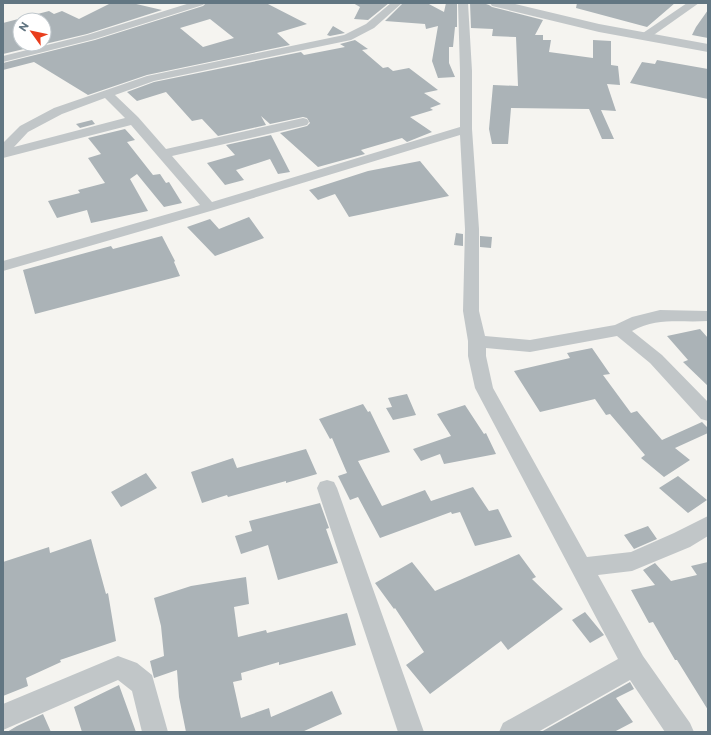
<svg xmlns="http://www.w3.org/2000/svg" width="711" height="735" font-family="Commissioner,sans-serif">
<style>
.building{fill:#abb3b7;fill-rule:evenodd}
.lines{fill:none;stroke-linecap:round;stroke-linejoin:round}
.minor{fill:#c1c6c8;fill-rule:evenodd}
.tertiary{fill:#c1c6c8;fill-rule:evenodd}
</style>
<rect width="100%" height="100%" fill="#f5f4f0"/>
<path class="building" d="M111 3H132L162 10 87 34 3 54V23L49 11 54 14 62 11 79 19ZM20 20H44V44H20Z
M206 3H266L307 24 277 33 290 45 147 75 88 95 34 62 3 70V63L95 40 203 6ZM210 19 234 38 203 47 180 28Z
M353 3H389L368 20 354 19 360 7Z
M403 3H427L444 12 446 3H457V27H455L453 47H449V63L455 77 438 78 432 61 438 26 426 29 425 24 385 21Z
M470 3H483L489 5 492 7 543 20 535 35H543V40H551L549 52 593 58V40L611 41V65L618 66 620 85 607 84 616 111 601 110 614 139H602L589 109 511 108 508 144H492L489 129 493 85 518 86 516 37 492 36 493 29 471 28Z
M577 3H675L647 27 576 8Z
M708 10V38L692 35 696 27Z
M333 26 345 33 330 36 327 35Z
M355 40 368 49 362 50 383 68 388 67 393 71 409 68 438 90 424 93 441 104 430 108 433 110 410 117 432 132 407 142 402 138 361 150 365 154 318 167 280 133 307 126 310 123 307 118 303 117 270 124 261 116 266 125 218 136 202 119 192 121 166 92 137 101 127 92 154 82 301 52 304 55 345 47 340 44Z
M657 60 708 69V99L630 83 642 62 655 64Z
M92 120 95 124 80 128 76 124Z
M125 129 135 140 127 142 153 175 160 174 166 183 169 182 182 203 164 207 137 174 130 179 148 211 91 223 87 210 57 218 48 201 80 193 78 190 105 183 88 158 101 154 88 138Z
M271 135 290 172 278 174 270 159 236 170 244 180 225 185 207 163 235 155 226 145Z
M420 161 449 196 349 217 335 194 318 200 309 190 368 171Z
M249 217 264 238 215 256 187 227 210 219 219 229Z
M456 233 463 234V246L454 245Z
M162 236 175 261 174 262 180 276 35 314 23 270 111 246 113 249Z
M480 236 492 237 491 248 480 247Z
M700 329 708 338V386L683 362 688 360 667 336Z
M592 348 610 374 603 375 631 413 637 411 662 440 702 422 708 428V433L675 448 690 460 664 477 641 458 645 455 610 414 606 415 595 399 540 412 514 371 570 358 567 353Z
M407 394 416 415 393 420 386 408 392 407 388 398Z
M363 404 368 412 370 411 390 452 358 461 382 506 425 490 431 501 473 487 489 511 498 509 512 537 475 546 460 512 452 514 451 512 380 538 358 497 350 500 338 476 347 473 332 438 330 439 319 419Z
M465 405 484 434 486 433 496 454 444 464 440 454 421 461 413 449 451 436 437 414Z
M306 449 317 474 286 483V481L228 497 227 495 202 503 191 472 233 458 237 468Z
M146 473 157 488 121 507 111 492Z
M678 476 707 500 688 513 659 488Z
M320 503 329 528 326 529 338 563 278 580 268 545 241 554 235 536 252 531 249 521Z
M648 526 657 539 634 549 624 535Z
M91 539 106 594 108 593 116 641 60 660 61 662 26 678 28 686 3 696V562L49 547 50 553Z
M519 554 536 577 532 579 563 609 508 650 501 641 430 694 406 665 424 652 395 608 394 609 375 583 412 562 435 591Z
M708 562V710L677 660H675L653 622 649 623 631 590 655 585 643 570 655 563 671 581 697 575 691 566Z
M246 577 249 604 234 607 238 637 266 630 267 633 347 613 356 645 279 665V662L241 673 242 680 233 682 241 718 269 708 271 717 332 691 342 714 302 732H186L179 697 177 670 154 678 153 674 150 661 164 656 161 626 154 598 191 586Z
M585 612 604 635 590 643 572 620Z
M630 682 634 689 616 698 633 722 614 732H541Z
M119 685 136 732H82L74 707Z
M43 714 51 732H7L17 726Z"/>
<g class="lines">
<path class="minor" d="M190 3H205L203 5 95 39 3 62V56L87 35Z
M391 3H402L374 28 351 40 154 81 115 95 138 117 166 149 303 118 307 119 309 122 307 125 172 156 212 202 460 127V71L458 3H468L472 71V129L479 229V311L485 336 530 340 615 325 632 317 660 310 708 311V321C679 323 659 317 632 331L662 355 708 402V421L701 419 650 363 617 336 530 352 486 348V356L493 388 587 557 631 552 674 533 708 516V536L690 547 632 571 598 575 643 656 690 723 694 732H665L630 680 538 732H499L503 723 618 659 475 388 468 356V341L463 311 465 229 460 135 214 210 3 271V261L200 205 131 125 3 158V143L20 126 54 108 147 76 344 35 366 24ZM105 98 125 118 14 147 28 132 62 114Z
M687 3H699L648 39H640L639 37 640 35Z
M327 480 334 482 337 488 424 732H398L317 488 320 482Z
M118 656 137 663 152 675 168 732H142L132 691 118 680 3 730V704Z"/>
<path class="tertiary" d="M490 3H511L599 24 708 44V52L599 32 492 6Z"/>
</g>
<rect width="711" height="735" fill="none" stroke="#627682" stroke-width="8"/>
<g transform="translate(32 32) rotate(303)"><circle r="19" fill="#ffffff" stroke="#c0c8cd"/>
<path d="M0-3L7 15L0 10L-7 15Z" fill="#e93d1c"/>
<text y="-6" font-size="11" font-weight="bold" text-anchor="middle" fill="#627682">N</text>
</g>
</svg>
